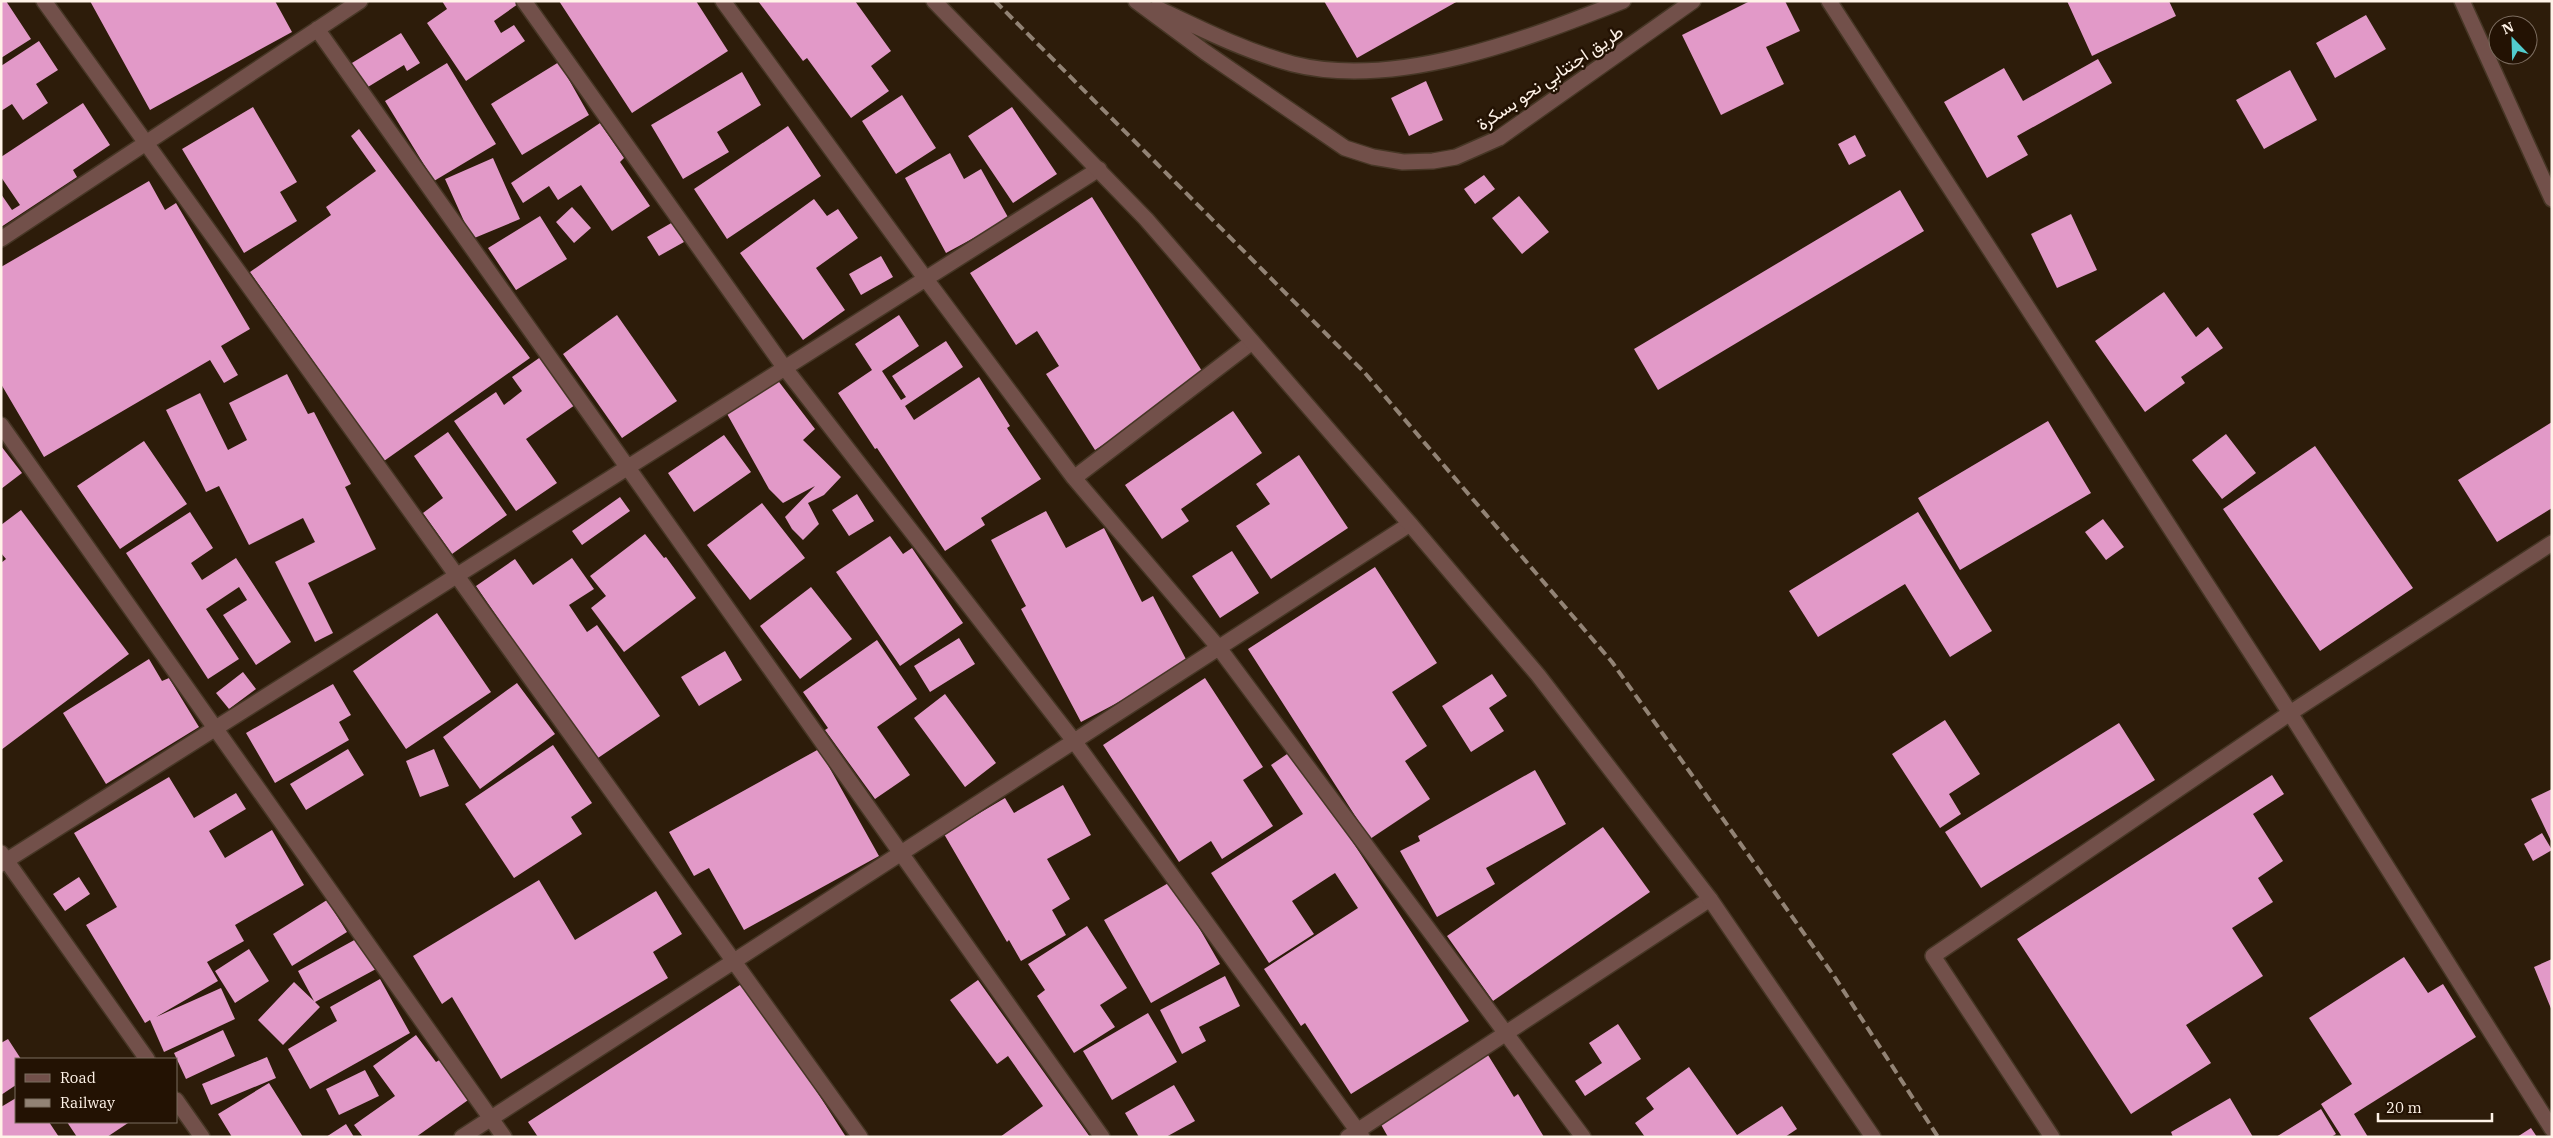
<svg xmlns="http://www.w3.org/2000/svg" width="2553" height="1138" font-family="'IBM Plex Serif',Vazirmatn,serif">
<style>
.building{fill:#e299c8}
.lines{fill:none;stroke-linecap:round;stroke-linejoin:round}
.minor-casing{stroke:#463625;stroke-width:18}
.tertiary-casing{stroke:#463625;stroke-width:18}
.minor{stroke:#72504a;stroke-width:15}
.tertiary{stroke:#72504a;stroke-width:15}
.rail{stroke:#928375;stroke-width:4;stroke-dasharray:10 5;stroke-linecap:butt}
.labels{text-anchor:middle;stroke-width:5;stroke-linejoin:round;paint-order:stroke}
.street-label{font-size:18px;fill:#fff3e8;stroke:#231203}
</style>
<rect width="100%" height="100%" fill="#2d1c0a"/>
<path class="building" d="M1 1H6L31 39 1 58Z
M90 1H275L292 32 150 110Z
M442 1H516L518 4 494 21 501 33 514 25 525 41 466 81 427 23 447 9Z
M559 1H696L728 51 632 113Z
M758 1H855L891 51 871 66 889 91 851 118 807 58 803 61Z
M1324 1H1458L1357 58Z
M1750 1H1785L1800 31 1766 47 1784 84 1721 115 1682 35Z
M2067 1H2169L2176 16 2092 56Z
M2366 15 2386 49 2335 78 2316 43Z
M401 33 420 63 407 71 404 65 363 90 347 66Z
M39 41 58 70 36 84 48 103 23 120 12 104 1 111V66Z
M2098 59 2112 83 2017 136 2028 155 1987 178 1944 102 2004 68 2023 101Z
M559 62 589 115 522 155 491 104Z
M447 63 496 144 434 181 385 101Z
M2290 70 2317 120 2264 149 2236 100Z
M742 72 761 105 717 132 729 152 683 179 651 125Z
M1426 81 1443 120 1409 136 1391 98Z
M902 95 936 148 896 174 862 121Z
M83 103 110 145 73 170 77 177 1 227V194L12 210 20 205 1 177V157Z
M253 107 297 182 280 192 297 221 244 253 182 149Z
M1012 107 1057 174 1013 203 968 136Z
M600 123 624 158 620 162 650 206 612 231 581 185 558 200 549 186 523 203 511 183Z
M788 126 821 176 727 239 694 189Z
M359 129 530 358 384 461 250 272 331 215 326 207 376 171 351 136Z
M1855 135 1866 156 1849 165 1838 144Z
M950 153 964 179 981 169 1009 219 946 253 905 178Z
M493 158 520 219 472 239 445 179Z
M1484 175 1495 189 1475 204 1464 189Z
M149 181 165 210 176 203 250 329 221 346 238 375 224 383 210 360 44 457 1 384V267Z
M1900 190 1924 231 1658 390 1634 349Z
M1519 196 1549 232 1522 254 1492 218Z
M1092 197 1207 379 1095 450 1046 374 1059 366 1037 331 1016 345 970 273Z
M814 199 827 216 838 209 858 238 816 268 845 310 803 340 740 253Z
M572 207 591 228 574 243 556 222Z
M2071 214 2097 270 2057 288 2031 234Z
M540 216 567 259 516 290 488 248Z
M673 222 684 242 659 256 647 237Z
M881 256 893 277 861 295 849 274Z
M2164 292 2196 337 2208 327 2223 348 2181 377 2185 383 2145 412 2095 341Z
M617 315 677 401 622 438 563 354Z
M899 315 919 346 882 371 901 400 906 397 892 376 946 341 963 367 905 406 914 420 979 377 1010 426 1007 428 1041 479 981 518 985 525 945 551 877 448 875 449 838 393 872 370 855 344Z
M542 356 575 405 526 439 557 483 516 511 454 421 496 392 504 405 522 391 512 377Z
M287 374 308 414 314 412 351 484 345 487 376 549 308 583 333 633 315 642 275 562 315 542 303 518 249 545 219 486 206 492 166 410 200 393 228 450 247 440 229 403Z
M776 378 815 429 803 440 841 477 824 495 808 503 819 524 803 540 792 529 785 517 815 486 783 503 769 489 726 412Z
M1233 411 1262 453 1181 509 1189 521 1162 539 1125 485Z
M2048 421 2091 493 1960 570 1918 498Z
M2552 422V508L2497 542 2458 480Z
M448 432 507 515 452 554 423 513 443 498 414 456Z
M2226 434 2256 473 2222 499 2192 460Z
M724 435 751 472 694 512 668 473Z
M144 441 187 504 120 549 77 486Z
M1 446 22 473 1 489Z
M2315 446 2413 588 2320 651 2223 509Z
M1299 455 1348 528 1271 579 1236 526 1270 504 1256 484Z
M857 494 874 521 849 536 832 510Z
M620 497 630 511 582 545 572 531Z
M762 503 805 558 750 600 707 545Z
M21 510 129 654 1 750V563L6 559 1 553V525Z
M1046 511 1066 548 1104 528 1142 602 1153 596 1189 665 1081 722 1021 609 1026 606 991 540Z
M190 512 213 548 191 563 202 580 236 558 291 642 256 665 223 615 247 600 239 587 206 609 239 659 208 679 126 553Z
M1918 512 1992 631 1950 657 1905 584 1818 637 1789 591Z
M2103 519 2124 547 2106 560 2085 532Z
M645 534 664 558 666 557 696 598 624 652 591 608 606 596 590 576Z
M890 536 903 554 912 548 963 623 900 666 836 572Z
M1232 551 1259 593 1220 618 1192 576Z
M572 558 594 589 569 605 587 632 597 625 660 716 595 760 476 586 515 559 533 585Z
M1375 567 1437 663 1392 692 1427 746 1405 761 1430 799 1370 839 1248 649Z
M811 587 852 639 800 679 760 626Z
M437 613 491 692 406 749 353 671Z
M959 638 975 664 930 692 914 666Z
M877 640 917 699 877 727 910 775 875 799 825 730 828 728 803 692Z
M725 651 742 680 699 706 681 677Z
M149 659 162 681 169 678 199 727 106 784 63 713Z
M243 672 256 689 229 709 216 693Z
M1492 674 1507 696 1489 708 1504 731 1471 752 1442 706Z
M1205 678 1263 767 1243 780 1273 826 1222 859 1211 841 1179 862 1103 745Z
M517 683 555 734 480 789 443 737Z
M333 684 351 715 339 722 349 740 275 783 246 733Z
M945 694 996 763 965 787 914 718Z
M1945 720 1980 774 1949 794 1961 814 1940 828 1892 754Z
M2119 723 2155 780 1981 888 1945 832Z
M553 745 592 803 571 817 582 834 514 878 465 804Z
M348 749 364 775 306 810 290 784Z
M434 749 449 786 420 797 406 761Z
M819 749 879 856 744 930 709 868 694 876 669 832Z
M1293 750 1469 1021 1351 1094 1305 1023 1301 1026 1264 969 1358 908 1335 873 1292 901 1314 934 1269 963 1211 873 1303 814 1271 765Z
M1535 770 1566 824 1486 868 1495 884 1437 917 1400 851 1420 841 1418 836Z
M2272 775 2284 794 2253 814 2283 861 2258 878 2273 902 2232 928 2263 976 2186 1025 2211 1063 2131 1114 2017 939Z
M169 777 194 818 236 793 246 809 209 831 225 858 272 830 304 885 235 925 244 941 207 962 218 981 156 1017 221 988 235 1019 164 1052 150 1020 145 1023 86 925 117 907 74 833Z
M1063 785 1091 835 1047 859 1070 899 1052 910 1066 935 1021 961 1009 940 1007 942 944 834 1005 798 1014 813Z
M2552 789V843L2531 799Z
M1603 827 1650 892 1493 1001 1447 936Z
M2542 833 2552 850 2533 861 2524 844Z
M79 877 90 894 65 911 53 894Z
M539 880 575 940 656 891 682 934 653 952 668 978 501 1079 452 997 442 1004 413 956Z
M1172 881 1220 964 1151 1003 1104 920Z
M327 900 347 932 292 966 273 934Z
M1087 926 1127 988 1100 1005 1115 1027 1074 1053 1037 996 1045 990 1028 964Z
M358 938 376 969 315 1002 320 1007 283 1045 258 1020 294 982 314 1001 298 971Z
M249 949 269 981 235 1003 215 971Z
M2404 957 2428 993 2443 984 2476 1037 2354 1114 2368 1137H2342L2321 1104 2352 1084 2309 1018Z
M2552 959V1011L2534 967Z
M1225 976 1240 1006 1199 1027 1206 1041 1182 1054 1160 1010Z
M380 979 410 1033 310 1089 288 1049 337 1021 330 1007Z
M978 980 1090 1137H1000L1043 1106 1008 1056 997 1064 950 1000Z
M746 981 846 1137H538L528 1122Z
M1148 1013 1177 1062 1112 1100 1083 1051Z
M1618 1024 1641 1059 1585 1096 1575 1081 1602 1063 1589 1043Z
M223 1030 235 1056 186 1079 174 1053Z
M416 1035 436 1062 443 1058 471 1098 416 1137H363L354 1125 395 1096 373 1066Z
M8 1039 21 1059H16V1085L1 1095V1043Z
M1488 1055 1514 1097 1518 1094 1544 1137H1388L1379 1121Z
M267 1057 276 1078 211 1105 202 1084Z
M1689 1067 1737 1135 1782 1106 1797 1129 1785 1137H1645L1635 1123 1654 1109 1646 1098Z
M365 1070 379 1096 339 1115 326 1089Z
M269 1083 303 1137H232L218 1114Z
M1174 1085 1195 1121 1166 1137H1139L1125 1113Z
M16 1098V1122H49L59 1137H1V1107Z
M2230 1098 2253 1137H2173L2171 1132Z
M2321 1109 2336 1134 2331 1137H2276Z
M67 1122H127L128 1123 107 1137H77Z
M346 1124 354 1137H326Z
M2531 1128 2537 1137H2517Z"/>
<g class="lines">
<g class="minor-casing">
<path id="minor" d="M44 1 860 1137
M524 1 784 367 1074 741 1362 1137
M723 1 925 278 1074 478 1219 648 1583 1137
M1829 1 2290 713 2552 1129
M317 29 1102 1137
M1 239 360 1
M1 425 504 1137
M1074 478 1252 342
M1 853 147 1059
M1 864 1099 169
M176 1100 202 1137
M462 1137 1410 524
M1348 1137 1710 899
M2052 1137 1933 956 2290 713 2552 543"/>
</g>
<g class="tertiary-casing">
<path id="tertiary" d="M934 1 1146 219 1410 524 1538 675 1710 899 1873 1137
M1136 1 1205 52 1345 148 1373 157 1403 162 1433 161 1456 157 1499 138 1693 1
M2462 1 2552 199
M1157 8C1201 29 1245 51 1293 64 1396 90 1527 39 1623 1"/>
</g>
<use href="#minor" class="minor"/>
<use href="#tertiary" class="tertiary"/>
<path class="rail" d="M995 1 1364 372 1612 662 1834 976 1938 1137"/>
</g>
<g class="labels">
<g class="street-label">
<text transform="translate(1550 78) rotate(-34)" y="6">طريق اجتنابي نحو بسكرة</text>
</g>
</g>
<rect width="2553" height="1138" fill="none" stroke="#fff3e8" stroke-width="5"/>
<rect x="15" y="1058" width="162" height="65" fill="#231203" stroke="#7b6c5f"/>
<rect x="25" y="1074" width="25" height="8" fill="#72504a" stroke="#7b6c5f"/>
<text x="60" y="1083" font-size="15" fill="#fff3e8">Road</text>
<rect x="25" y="1099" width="25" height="8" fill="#928375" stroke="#7b6c5f"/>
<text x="60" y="1108" font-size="15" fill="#fff3e8">Railway</text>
<g transform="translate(2513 40) rotate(337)"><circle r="24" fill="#231203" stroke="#7b6c5f"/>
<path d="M0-4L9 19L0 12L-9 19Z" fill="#52cdce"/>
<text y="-8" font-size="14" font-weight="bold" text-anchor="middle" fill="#fff3e8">N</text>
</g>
<path d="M2378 1113v8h114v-8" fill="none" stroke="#fff3e8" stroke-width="2.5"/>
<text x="2386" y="1113" font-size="15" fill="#fff3e8" stroke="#231203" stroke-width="4" paint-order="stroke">20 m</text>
</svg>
